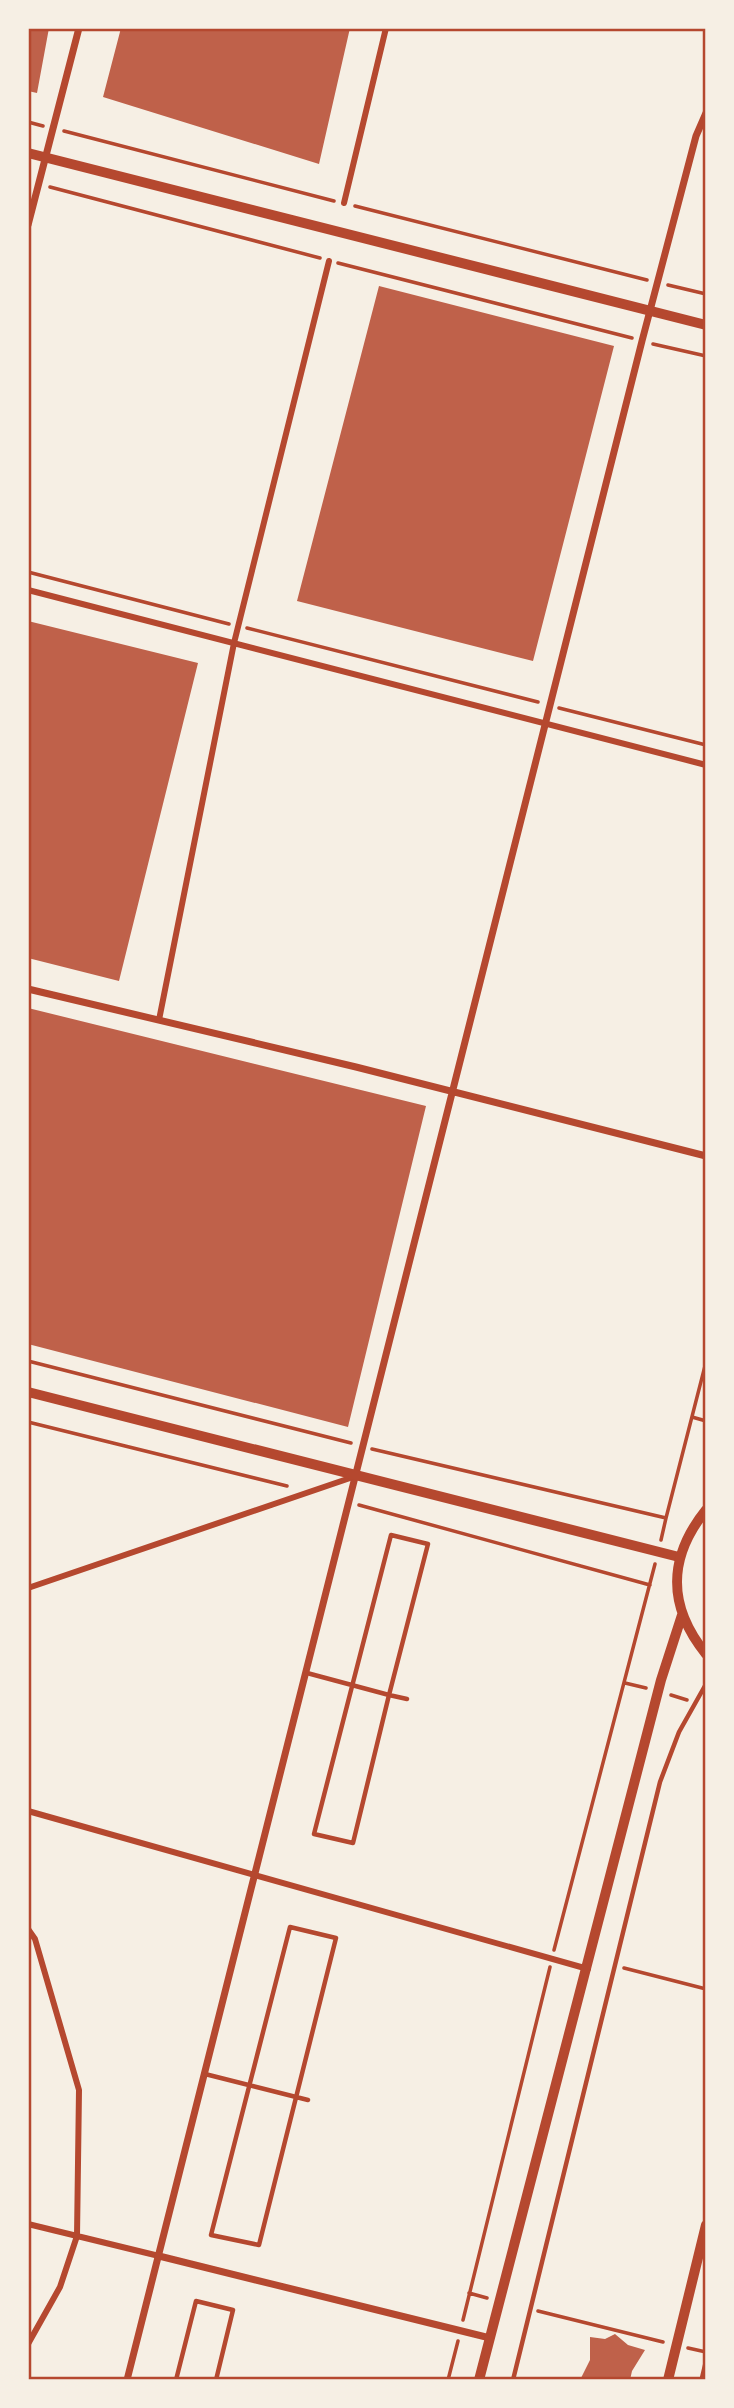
<svg xmlns="http://www.w3.org/2000/svg" width="734" height="2408" font-family="Karla,sans-serif">
<style>
.building{fill:#bf614a}
.lines{fill:none;stroke-linecap:round;stroke-linejoin:round}
.path{stroke:#b5482f;stroke-width:3.5}
.service{stroke:#b5482f;stroke-width:4.5}
.pedestrian{stroke:#b5482f;stroke-width:6}
.minor{stroke:#b5482f;stroke-width:7}
.tertiary{stroke:#b5482f;stroke-width:10}
.secondary{stroke:#b5482f;stroke-width:10}
.neatline{fill:none;stroke:#b5482f;stroke-width:2.5}
</style>
<rect width="100%" height="100%" fill="#f6efe4"/>
<path class="building" d="M28 28H49L37 93 28 91Z
M121 28H350L319 164 103 97Z
M379 286 614 346 533 661 297 601Z
M28 621 198 663 119 981 28 958Z
M28 1008 426 1106 348 1427 28 1344Z
M615 2334 628 2345 645 2350 632 2371 630 2380H580L590 2360V2337L605 2339Z"/>
<g class="lines">
<path class="path" d="M28 122 43 126
M64 131 334 201
M50 187 320 258
M355 206 647 280
M338 263 632 338
M668 285 706 294
M653 344 706 356
M28 572 229 624
M247 628 538 702
M559 708 706 745
M28 1361 351 1443
M692 1417 706 1421
M28 1422 287 1486
M372 1449 666 1518 661 1540
M359 1505 650 1585
M666 1518 706 1362
M625 1683 646 1688
M671 1695 687 1700
M554 1950 655 1564
M624 1968 706 1989
M469 2293 487 2298
M538 2311 663 2342
M463 2320 550 1967
M688 2348 706 2352
M448 2380 458 2341
M701 2380 706 2359"/>
<path class="service" d="M307 1673 389 1695 428 1544 391 1535 314 1834 353 1843 389 1695 407 1699
M290 1927 336 1938 259 2245 211 2235Z
M205 2074 308 2100
M176 2380 196 2301 233 2310 216 2380
M513 2380 660 1782 679 1732 706 1684"/>
<path class="pedestrian" d="M344 203 386 28
M28 590 706 765
M159 1020 234 643 329 261
M28 1588 356 1476
M28 1811 588 1969
M28 1929 35 1939 79 2090 77 2236 60 2287 28 2344
M28 2224 159 2256"/>
<path class="minor" d="M28 225 79 28
M28 989 356 1067 706 1156
M159 2256 490 2338
M127 2380 642 341 696 136 706 113"/>
<path class="tertiary" d="M28 153 706 325
M28 1392 679 1557"/>
<path class="secondary" d="M706 1510C668 1557 667 1606 706 1654
M479 2380 661 1680 682 1615
M668 2380 706 2225"/>
</g>
<rect width="734" height="2408" fill="none" stroke="#f6efe4" stroke-width="60"/>
<rect x="30" y="30" width="674" height="2348" class="neatline"/>
</svg>
